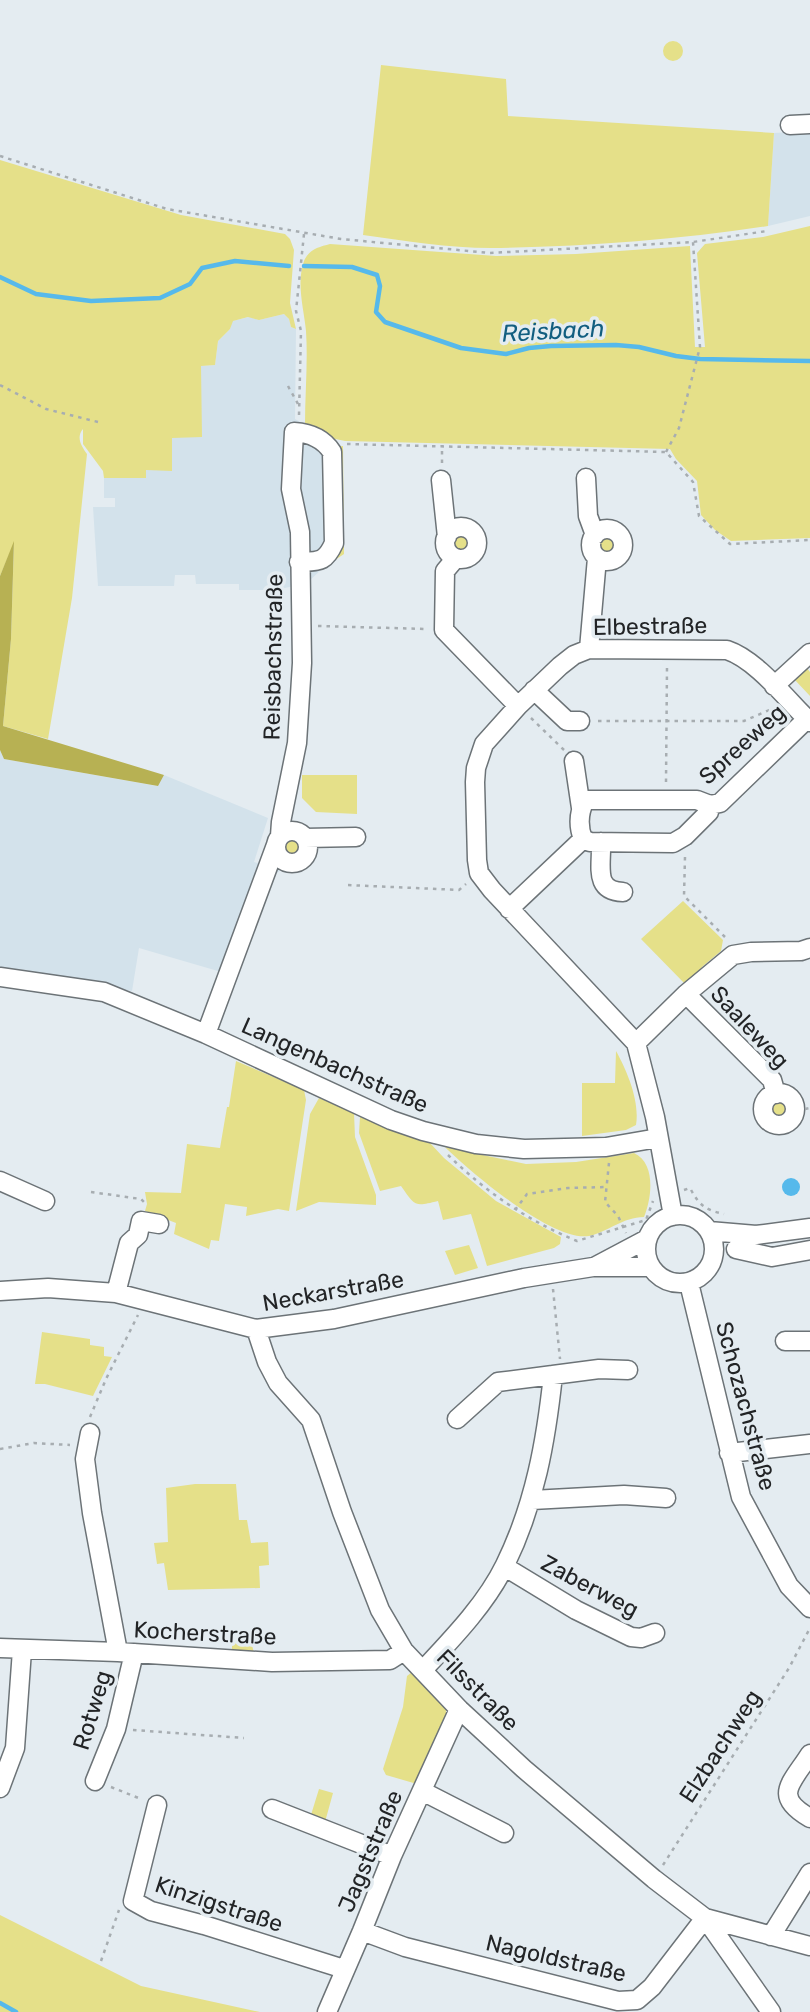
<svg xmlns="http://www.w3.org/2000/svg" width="810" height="2012" font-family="Rubik,sans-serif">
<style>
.built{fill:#d3e2eb}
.green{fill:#e5e089}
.forest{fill:#b7b153}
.water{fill:#56b9eb}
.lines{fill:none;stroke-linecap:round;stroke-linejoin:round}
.stream{stroke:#56b9eb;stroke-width:4.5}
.minor-casing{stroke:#6c7377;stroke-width:21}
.path{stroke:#a7adb1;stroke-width:2.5;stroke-dasharray:3.5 5;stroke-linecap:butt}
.minor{stroke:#fff;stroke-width:18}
.labels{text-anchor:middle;stroke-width:7;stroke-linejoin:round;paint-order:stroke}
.street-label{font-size:23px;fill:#222426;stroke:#e4ecf1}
.water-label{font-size:24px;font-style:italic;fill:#125e80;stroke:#e4ecf1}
</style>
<rect width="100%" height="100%" fill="#e4ecf1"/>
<path class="built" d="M810 131V216L768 226 774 133Z
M284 314 289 319 291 327 296 329 295 419 326 437 336 545 323 568 307 583 276 590H239V584H196L195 575H175L174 586H98L93 507H115V498H104V478H145V470L172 437 201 366 215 365 218 341 230 329 232 321 249 317 259 320Z
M0 750 4 759 157 786 164 775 268 818 254 862 281 870 273 876 235 976 139 948 132 991 0 974Z"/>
<path class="green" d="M663 51a10 10 0 1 1 20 0a10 10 0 1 1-20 0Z
M381 65 506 79 508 116 774 133 768 226C677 240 583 247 491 248 448 248 406 241 363 235Z
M0 160 181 215 285 234 290 239 294 250 290 303 296 329 291 327 289 319 284 314 259 320 248 317 233 321 230 329 218 341 215 365 201 366 202 437 172 438V471L146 470V478H104L103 471 83 444V429C76 437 81 446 87 454L72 598 48 739 3 726 11 639 14 543 0 576Z
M810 226V538L731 541 715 530 701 515 697 481 676 459 670 449 345 441 326 437 305 424C305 394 308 362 306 331 304 309 296 284 304 261 309 249 319 247 330 244L496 256 576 254 690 246 695 347H705L697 253 705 244 763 237Z
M343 446 344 554 323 568 336 545 334 447Z
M451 543a10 10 0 1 1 20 0a10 10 0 1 1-20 0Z
M597 545a10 10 0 1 1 20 0a10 10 0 1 1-20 0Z
M806 667 810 672V696L794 679Z
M302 775H357V814L316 812 302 798Z
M282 846a10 10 0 1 1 20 0a10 10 0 1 1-20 0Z
M683 901 723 940 721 951 703 966 686 985 641 939Z
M616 1051C627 1071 640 1101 636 1125L626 1130 582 1136V1083H615Z
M236 1061 304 1090 306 1100 289 1211 278 1209 246 1216 247 1207 225 1204 219 1241 211 1240 209 1249 174 1234 176 1223 145 1211 147 1204 145 1192 181 1193 187 1144 220 1148 227 1107H229Z
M319 1098 354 1113 355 1137 376 1195V1205L319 1202 296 1211 310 1114Z
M769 1109a10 10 0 1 1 20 0a10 10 0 1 1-20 0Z
M360 1117 430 1143 444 1158 496 1201 561 1237 560 1244 554 1248 487 1266 471 1214 443 1220 438 1201C414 1207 415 1206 401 1186L380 1191 359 1133Z
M445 1147 526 1164 576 1162 634 1153C656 1163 652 1198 644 1217 623 1217 608 1232 589 1236 553 1242 470 1172 445 1147Z
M469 1245 478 1268 455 1275 445 1251Z
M42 1332 90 1339V1345L104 1347V1356L112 1357 93 1396 45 1384H35Z
M195 1484H236L239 1520H247L251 1543 268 1542 269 1565 259 1566 260 1588 168 1590 164 1563 157 1564 154 1543 168 1542 166 1488Z
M232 1636 236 1642 252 1645 254 1653 232 1652Z
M412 1672 446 1706V1718L417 1784 386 1775 383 1769 403 1707 407 1676Z
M319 1789 333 1793 325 1822 310 1818Z
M0 1915 141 1986 260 2012H0Z"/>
<path class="forest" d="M14 541 11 639 3 726 164 775 158 786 4 759 0 750V576Z"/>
<path class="water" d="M782 1187a9 9 0 1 1 18 0a9 9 0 1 1-18 0Z"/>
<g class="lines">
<path class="stream" d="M304 266 352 267 377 275 380 286 376 312 385 322 461 348 506 354 529 348 551 346 616 345 639 347 676 356 700 359 810 361
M0 277 36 294 91 301 160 298 190 284 202 268 235 261 289 266
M0 2003 16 2012"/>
<g class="minor-casing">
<path id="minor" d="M790 125 810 124
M586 478 588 516 595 535
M441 480 447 537
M445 543a16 16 0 1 1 32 0a16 16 0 1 1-32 0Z
M591 545a16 16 0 1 1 32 0a16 16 0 1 1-32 0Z
M456 558 445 571 444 630 518 706
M589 649 597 558
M774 686 810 653
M534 690 567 721H580
M574 761 581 808
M276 847a16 16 0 1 1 32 0a16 16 0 1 1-32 0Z
M280 836 281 822 297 743 302 663 300 532 291 489 294 432C310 433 323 438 332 452L334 543C325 563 319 561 299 562
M305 838 356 837
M583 839C578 826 579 812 585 800H697L710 805 720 803 807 719
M601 842C602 866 593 891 623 892
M509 909 583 839 590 842 673 843 685 836 709 812 710 805
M0 977 104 992 206 1034 391 1120 423 1131 476 1144 524 1149 606 1147 658 1138
M686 994 772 1080 776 1094
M206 1034 276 845
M636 1043 686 994 733 955 751 952 801 951 810 948
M763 1109a16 16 0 1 1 32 0a16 16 0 1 1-32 0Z
M0 1181 45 1201
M646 1249a34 34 0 1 1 68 0a34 34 0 1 1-68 0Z
M673 1216 655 1117 636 1043 492 890 479 873 477 860 475 782 476 768 484 744 518 706 560 666 574 655 589 649 727 650C757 660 787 700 810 722
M709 1231 756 1235 810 1228
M736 1249 772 1257 810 1250
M596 1266 647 1239
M689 1283 741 1497 789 1586 810 1608
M0 1291 48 1288 116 1293 256 1329 334 1319 524 1278 593 1267H651
M116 1293 129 1243 138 1235 141 1221 159 1224
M256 1329 267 1362 278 1383 311 1420 342 1512 380 1610 404 1651 459 1709 524 1769 654 1879 705 1918 771 2012
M785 1341H810
M457 1419 498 1382 553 1375
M90 1433 85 1459 92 1513 118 1652
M729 1453 810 1444
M532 1500 624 1495 666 1498
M505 1567 576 1610 631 1637 641 1638 655 1633
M0 1648 118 1652 272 1662 390 1660 404 1651
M423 1670C452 1639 486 1604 505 1565 535 1504 546 1441 553 1375L599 1369 628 1370
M810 1754C791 1784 772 1796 810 1818
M95 1781 116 1729 134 1653
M0 1788 15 1748 22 1650
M422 1791 504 1833
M157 1805 133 1901 151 1911 204 1925 344 1969
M272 1809 392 1856
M705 1918 810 1946
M362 1931 405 1947 618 2001 637 2000 652 1987 705 1918
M771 1936 810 1873
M327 2012 362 1931 392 1856 459 1709"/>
</g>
<path class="path" d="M0 156 167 209 341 239 490 253 693 242 767 231
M0 385 46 409 98 422
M288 386 298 404
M299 415 301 331 296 311 304 234
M347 444 666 452 693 482 699 516 730 544 810 540
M666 452 679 428 700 347 693 242
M442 463V445
M318 626 427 629
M531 718 564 750
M598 721H744L774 708
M666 782 667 667
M685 857 684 896 728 940
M348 885 459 890 466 884
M805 1109 810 1108
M448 1155C486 1192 528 1221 577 1241L646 1220 653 1201
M609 1163 605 1202 618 1216 626 1233
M684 1190 690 1188C699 1205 705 1210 724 1214
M91 1192 141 1199 145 1203 144 1206
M515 1210 527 1194 568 1188 607 1187
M553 1289 560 1359
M90 1417 106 1379 138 1315
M0 1449 34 1443 70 1445
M133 1730 244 1738
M111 1787 141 1799
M663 1865 789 1668 810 1628
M101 1961 119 1910"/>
<use href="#minor" class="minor"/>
</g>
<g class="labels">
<g class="street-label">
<text transform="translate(650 626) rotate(-1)" y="8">Elbestraße</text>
<text transform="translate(273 657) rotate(-89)" y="8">Reisbachstraße</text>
<text transform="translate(742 744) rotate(-42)" y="8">Spreeweg</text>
<text transform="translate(750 1027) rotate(47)" y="8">Saaleweg</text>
<text transform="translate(335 1065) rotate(24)" y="8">Langenbachstraße</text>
<text transform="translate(333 1291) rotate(-10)" y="8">Neckarstraße</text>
<text transform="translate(746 1406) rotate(75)" y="8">Schozachstraße</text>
<text transform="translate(590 1586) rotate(28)" y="8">Zaberweg</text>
<text transform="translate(205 1633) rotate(3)" y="8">Kocherstraße</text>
<text transform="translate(478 1690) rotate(45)" y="8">Filsstraße</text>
<text transform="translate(92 1710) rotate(-73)" y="8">Rotweg</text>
<text transform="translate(720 1746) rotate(-57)" y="8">Elzbachweg</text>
<text transform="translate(370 1851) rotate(-67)" y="8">Jagststraße</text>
<text transform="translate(219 1904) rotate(18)" y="8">Kinzigstraße</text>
<text transform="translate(556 1958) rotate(13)" y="8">Nagoldstraße</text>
</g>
<g class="water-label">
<text transform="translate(553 331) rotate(-3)" y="8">Reisbach</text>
</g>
</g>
</svg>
